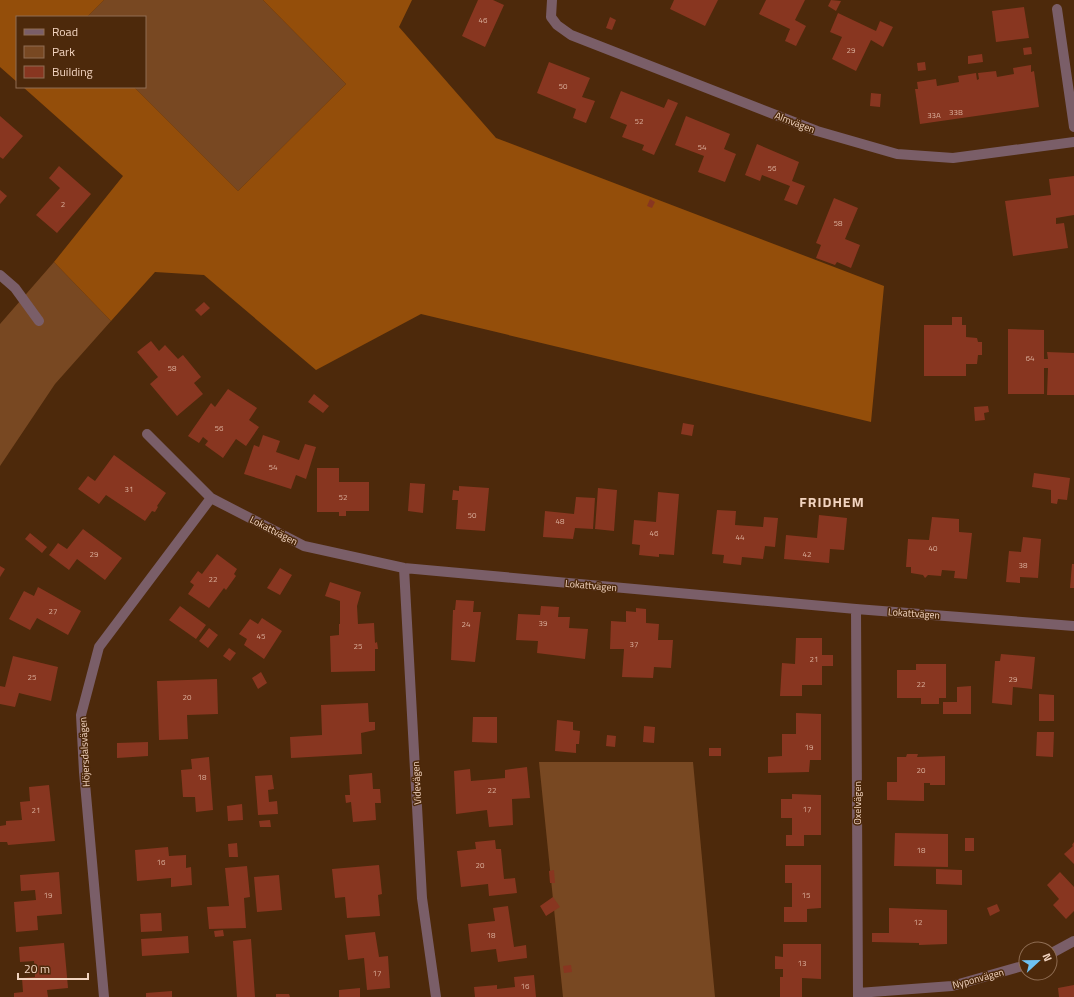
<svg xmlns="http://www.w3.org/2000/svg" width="1074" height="997" font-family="'Titillium Web',sans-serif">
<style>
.green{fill:#784822}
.forest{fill:#944e0a}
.building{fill:#883620}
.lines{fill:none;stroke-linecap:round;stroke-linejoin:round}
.minor{stroke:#7a5e68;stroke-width:10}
.labels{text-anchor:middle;stroke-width:3;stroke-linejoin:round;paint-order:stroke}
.number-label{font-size:8px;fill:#d8ac98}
.street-label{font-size:10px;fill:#f2d4c0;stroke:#4d290b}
.district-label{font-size:14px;font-weight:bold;letter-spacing:1px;fill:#f2d4c0;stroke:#4d290b}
</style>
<rect width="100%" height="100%" fill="#4d290b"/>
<path class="green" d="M104 0H263L346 84 238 191 134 87H145V17H87Z
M54 262 111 321 55 384 0 466V324Z
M539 762H693L715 997H563Z"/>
<path class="forest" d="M0 0H104L87 17H17V82L0 67Z
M263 0H412L399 27 496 138 884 286 871 422 421 314 316 370 204 275 155 272 111 321 54 262 123 176 23 87H134L238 191 346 84Z"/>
<path class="building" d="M478 0H493L504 5 485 47 462 36Z
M674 0H718L705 26 670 9Z
M766 0H805L795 20 806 26 796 46 785 41 790 29 759 14Z
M831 0 841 1 836 11 828 6Z
M1024 7 1029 38 996 42 992 11Z
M838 13 876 31 880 21 893 27 883 47 871 40 856 71 832 59 842 37 830 32Z
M610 17 616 20 612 30 606 28Z
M1031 47 1032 54 1024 55 1023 48Z
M982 54 983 62 968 64V56Z
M549 62 590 78 582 97 595 101 586 123 573 118 576 109 537 93Z
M925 62 926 70 918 71 917 63Z
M1031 65V72L1034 71 1039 107 920 124 915 89H918L917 82 936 79 937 86 959 82 958 76 976 73 977 80 979 79 978 73 996 71 997 77 1014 74 1013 68Z
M621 91 664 108 668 99 678 103 654 155 642 150 644 145 622 137 627 125 610 118Z
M871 93 881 94 880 107 870 106Z
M0 116 23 136 3 159 0 157Z
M686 116 730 134 724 149 736 154 725 182 698 172 704 156 675 145Z
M757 144 799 162 792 181 805 186 797 205 784 200 790 186 762 175 760 181 745 175Z
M59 166 91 194 57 233 36 215 60 188 49 178Z
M1074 176V215L1056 218V224L1064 223 1068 248 1013 256 1005 201 1051 195 1049 179Z
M0 190 7 196 0 204Z
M834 198 858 208 845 239 860 245 851 268 837 262 835 265 816 258 821 245 816 243Z
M650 199 655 202 652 208 647 206Z
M204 302 210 308 201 316 195 310Z
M952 317H962V325H966V337L977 338 978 342H982V355H978L977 364H966V376H924V325H952Z
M1008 329 1044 330V359H1048L1047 352 1074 353V395H1047L1048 368H1044V394H1008Z
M151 341 159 351 165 345 178 359 183 355 201 377 194 383 203 394 177 416 150 384 158 377 137 352Z
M228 389 257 408 249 420 259 427 246 446 236 439 223 458 205 445 208 441 203 437 199 443 188 436 211 403 215 407Z
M314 394 329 406 323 413 308 402Z
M988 406 989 412 984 413 985 420 975 421 974 407Z
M683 423 694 425 692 436 681 434Z
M263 435 280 441 276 452 299 460 305 444 316 447 306 479 296 475 291 489 244 474 254 445 259 447Z
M114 455 166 493 157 506 158 507 155 512 152 511 145 521 106 495 99 504 78 489 88 476 95 481Z
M317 468H339V482H369V511H346V516H339V512H317Z
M1034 473 1070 478 1067 500 1058 499 1057 504 1051 503V490L1032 487Z
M410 483 425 484 423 513 408 511Z
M459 486 489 488 485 531 456 529 458 500H452L453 490 459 491Z
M598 488 617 490 614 531 595 529Z
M658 492 679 494 674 555 659 554V557L639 555 640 545 632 544 634 520 656 522Z
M576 497 595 498 593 529 575 528 573 539 543 537 545 511 574 514Z
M717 510 736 511 735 525 763 527 764 517 778 518 775 547 765 546 763 559 742 557 741 565 723 563 724 555 712 554Z
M819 515 847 518 844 550 830 549 829 563 784 559 786 535 817 538Z
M932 517 959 519V532L972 533 967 579 954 578 955 571 942 570 941 576 928 575 925 578 923 575 911 573V567H906L908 539 929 540Z
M83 529 122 558 105 580 77 559 69 570 49 555 58 543 67 549Z
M30 533 47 547 42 553 25 539Z
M1023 537 1041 539 1038 578 1020 577V583L1006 582 1009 551 1021 552Z
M217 554 237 569 234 574 236 576 226 590 224 588 209 608 188 594 194 585 190 582 198 571 202 574Z
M1072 564H1074V588H1070Z
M0 566 5 569 0 577Z
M280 568 292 575 280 595 267 588Z
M330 582 361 592 357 606 358 624 374 623 375 643 377 642 378 649H375V671L331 672 330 636 339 635V624H340V601L325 596Z
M38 587 81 611 68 635 37 618 30 630 9 619 24 591 34 596Z
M456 600 474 601 473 612H481L475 662 451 660 453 610H455Z
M180 606 206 625 196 639 169 620Z
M541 606 559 607 558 617H570L569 628 588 629 585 659 537 653 538 641 516 640 518 614 540 615Z
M636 608 646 609V623L659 624 658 640H673L671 668 654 667 653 678 622 677 624 649H610L611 621 626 622V611L636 612Z
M262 618 282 631 264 659 244 645 247 639 239 634 250 619 258 624Z
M209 628 218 635 208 648 199 641Z
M796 638H822V655H833V666H822V685H802V696H780L782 663 795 664Z
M229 648 236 653 230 661 223 656Z
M1001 654 1035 657 1032 689 1013 687 1012 705 992 703 995 661H1000Z
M13 656 58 667 51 701 19 693 15 707 0 704V686L5 687Z
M916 664H946V698H939V704H921V698H897V670H916Z
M261 672 267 683 258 689 252 678Z
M217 679 218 714 187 715 188 739 159 740 157 681Z
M971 686V714H943V702H957V687Z
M1039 694 1054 695V721H1039Z
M368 703 369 722H375V730L361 733 362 754 291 758 290 737 322 735 321 705Z
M796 713 821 714V760H810L809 772 768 773V757L782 756V734H796Z
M473 717H497V743L472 742Z
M557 720 573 722V730L580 731 579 744H576V753L555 751Z
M644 726 655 727 654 743 643 742Z
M1037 732H1054L1053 757 1036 756Z
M607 735 616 736 615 747 606 746Z
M148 742V756L117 758V743Z
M709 748H721V756H709Z
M907 754H918L917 757 945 756V785H930V783H924V801L887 800V782H897V757H906Z
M209 757 213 810 196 812 195 797H183L181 770 192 769 191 759Z
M527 767 530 798 512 799 513 825 489 827 487 810 456 814 454 771 470 769 471 781 505 778V770Z
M372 773 373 789H380L381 803H375L376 820 353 822 351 802 346 803 345 795H350L349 775Z
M272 775 274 789 268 790 269 802 277 801 278 814 258 815 255 776Z
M49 785 55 841 8 845 7 842H0V826L6 825V821L22 820 20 802 30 801 29 787Z
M792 794 821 795V835H804V846H786V835H792V818H781V799H792Z
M242 804 243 820 228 821 227 806Z
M270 820 271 827H260L259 821Z
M895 833 948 834V867L894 866Z
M965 838H974V851H965Z
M495 840 496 849H501L504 879 515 878 517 893 489 896 488 884 461 887 457 851 476 849 475 842Z
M1074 842V864L1064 854 1073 846 1072 845Z
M237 843 238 857H229L228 844Z
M168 847 169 856 186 855V868L191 867 192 885 171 887V878L137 881 135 850Z
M379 865 382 894 378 895 380 916 347 918 345 897 335 898 332 869Z
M785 865H821V908L807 909V922H784V907H792V883H785Z
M247 866 250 897 244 898 246 928 209 929 207 907 229 906 225 868Z
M936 869 962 870V885L936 884Z
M554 870 555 883H550L549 871Z
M59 872 62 914 37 916 38 930 16 932 14 902 36 900 35 890 21 891 20 875Z
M1060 872 1074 887V911L1066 919 1053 905 1059 899 1047 885Z
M279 875 282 910 257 912 254 877Z
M553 897 560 907 546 916 540 906Z
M997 904 1000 911 990 916 987 908Z
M508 906 514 947 526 945 527 958 498 962 496 949 471 952 468 924 495 921 493 908Z
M889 908 947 910V944L919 945V943L872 942V933H889Z
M161 913 162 931 141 932 140 914Z
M223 930 224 936 215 937 214 931Z
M375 932 379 957 388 956 390 988 367 990 364 958 348 960 345 935Z
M188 936 189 953 142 956 141 939Z
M251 939 255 997H237L233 941Z
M64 943 68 988 47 990 48 997H14V993L23 992 22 978 35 977 34 961 20 962 19 947Z
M783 944H821V979L802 978V997H780V977H783V969H775V956L783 957Z
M571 965 572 972 564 973 563 966Z
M534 975 536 997H475L474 987 497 985V989L515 987 514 977Z
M1074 985V997H1059L1058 988Z
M360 988V997H339V990Z
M172 991V997H146V993Z
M276 994H289L290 997H276Z"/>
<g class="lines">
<path class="minor" d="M552 0 551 17 557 25 571 35 817 131 897 154 953 158 1074 142
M1057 9 1074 127
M0 275 15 288 39 321
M147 434 211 498 304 546 404 568 856 609 1074 626
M404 568 422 898 436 997
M856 609 858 997
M1050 954 1074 941
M858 993 952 986 1026 965
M104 997 84 772 81 715 99 647 211 498"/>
</g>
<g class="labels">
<g class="number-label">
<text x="483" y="23">46</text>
<text x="851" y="53">29</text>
<text x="563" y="89">50</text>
<text x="956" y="115">33B</text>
<text x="934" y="118">33A</text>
<text x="639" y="124">52</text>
<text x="702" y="150">54</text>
<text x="772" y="171">56</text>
<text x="63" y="207">2</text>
<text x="838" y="226">58</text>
<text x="1030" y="361">64</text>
<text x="172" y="371">58</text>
<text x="219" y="431">56</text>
<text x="273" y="470">54</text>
<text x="129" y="492">31</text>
<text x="343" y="500">52</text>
<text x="472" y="518">50</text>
<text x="560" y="524">48</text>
<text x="654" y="536">46</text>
<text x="740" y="540">44</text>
<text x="933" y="551">40</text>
<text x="94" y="557">29</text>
<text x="807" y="557">42</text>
<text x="1023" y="568">38</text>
<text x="213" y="582">22</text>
<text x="53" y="614">27</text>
<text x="543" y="626">39</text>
<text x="466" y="627">24</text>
<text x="261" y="639">45</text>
<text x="634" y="647">37</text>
<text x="358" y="649">25</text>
<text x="814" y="662">21</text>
<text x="32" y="680">25</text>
<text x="1013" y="682">29</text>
<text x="921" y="687">22</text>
<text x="187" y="700">20</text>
<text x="809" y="750">19</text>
<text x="921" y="773">20</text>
<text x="202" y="780">18</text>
<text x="492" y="793">22</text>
<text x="807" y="812">17</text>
<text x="36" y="813">21</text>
<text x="921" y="853">18</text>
<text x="161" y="865">16</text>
<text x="480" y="868">20</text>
<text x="48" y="898">19</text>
<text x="806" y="898">15</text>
<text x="918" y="925">12</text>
<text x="491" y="938">18</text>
<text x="802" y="966">13</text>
<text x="377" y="976">17</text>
<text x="525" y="989">16</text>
</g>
<g class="street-label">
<text transform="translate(795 122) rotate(21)" y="4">Almvägen</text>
<text transform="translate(274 530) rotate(27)" y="4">Lokattvägen</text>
<text transform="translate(591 585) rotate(5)" y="4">Lokattvägen</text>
<text transform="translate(914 613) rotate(4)" y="4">Lokattvägen</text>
<text transform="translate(84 752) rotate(-93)" y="4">Höjersdalsvägen</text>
<text transform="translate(416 783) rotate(-93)" y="4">Videvägen</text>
<text transform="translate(857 803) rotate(-90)" y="4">Oxelvägen</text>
<text transform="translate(978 978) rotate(-15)" y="4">Nyponvägen</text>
</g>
<g class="district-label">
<text x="832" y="507">FRIDHEM</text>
</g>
</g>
<rect x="16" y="16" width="130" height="72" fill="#4d290b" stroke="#8f6d53"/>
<rect x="24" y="29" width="20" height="6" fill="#7a5e68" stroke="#8f6d53"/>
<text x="52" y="36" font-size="12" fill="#f2d4c0">Road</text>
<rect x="24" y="46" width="20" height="12" fill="#784822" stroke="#8f6d53"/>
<text x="52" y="56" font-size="12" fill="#f2d4c0">Park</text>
<rect x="24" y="66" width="20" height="12" fill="#883620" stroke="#8f6d53"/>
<text x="52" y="76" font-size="12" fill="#f2d4c0">Building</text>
<g transform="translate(1038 961) rotate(68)"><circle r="19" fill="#4d290b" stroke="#8f6d53"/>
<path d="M0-3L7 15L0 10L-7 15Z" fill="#6ec2f3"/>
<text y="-6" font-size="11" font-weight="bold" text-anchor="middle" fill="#f2d4c0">N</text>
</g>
<path d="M18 973v6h70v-6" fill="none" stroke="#f2d4c0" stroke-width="2"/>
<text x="24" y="973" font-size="12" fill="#f2d4c0" stroke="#4d290b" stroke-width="3" paint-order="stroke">20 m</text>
</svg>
